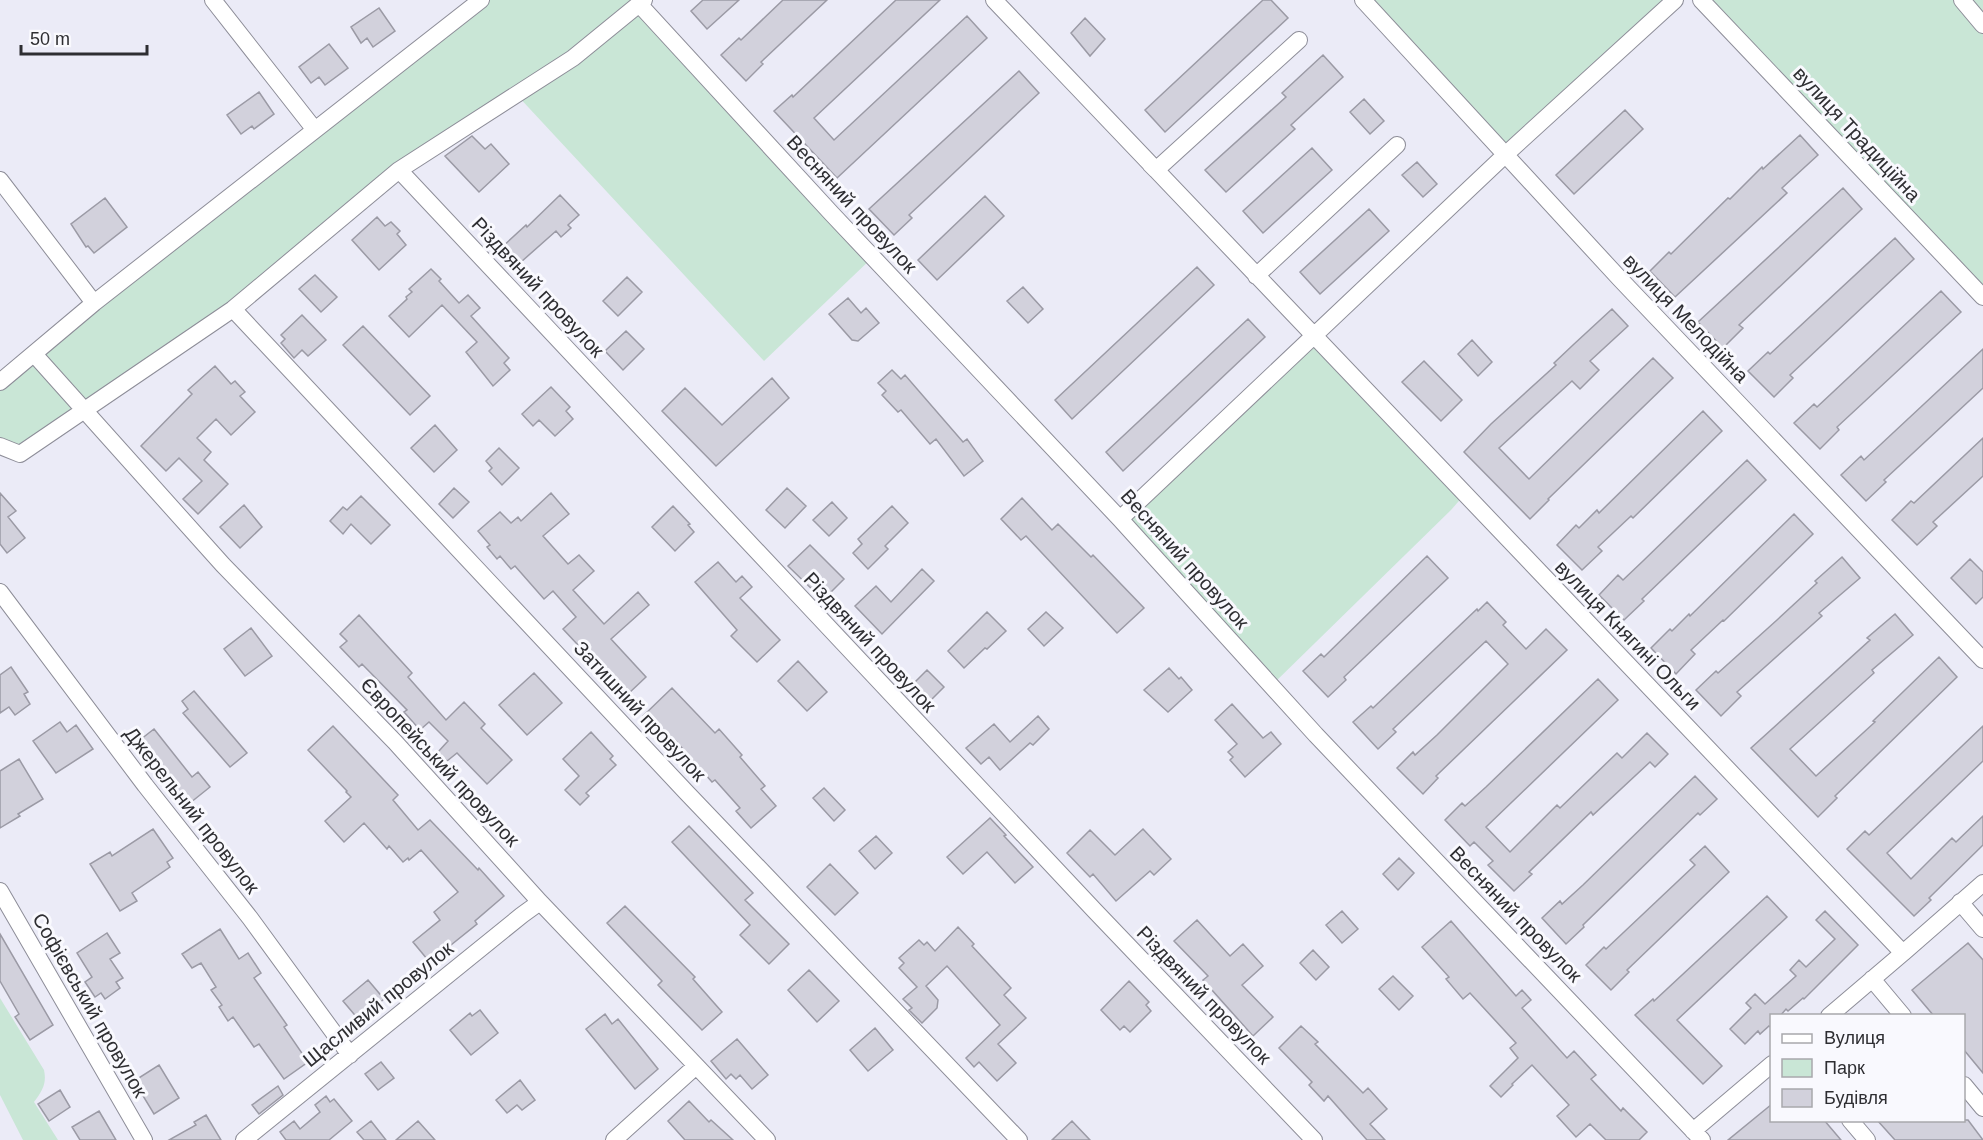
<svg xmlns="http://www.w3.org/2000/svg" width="1983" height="1140" font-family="Arial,sans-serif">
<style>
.green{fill:#c9e6d6}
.building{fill:#d2d1dc;stroke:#9b9aa5;stroke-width:1.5}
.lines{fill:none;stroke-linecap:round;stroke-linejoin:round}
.minor-casing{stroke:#8d8d98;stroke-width:18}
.minor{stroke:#fff;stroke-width:16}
.labels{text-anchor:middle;stroke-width:6;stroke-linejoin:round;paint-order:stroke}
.street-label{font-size:20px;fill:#2e2e32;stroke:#f9f9fe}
</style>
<rect width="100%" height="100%" fill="#ebebf7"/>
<path class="green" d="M481 0H644L873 257 764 361 516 94 399 170 233 309 20 454 0 446V382Z
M1363 0H1675L1505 155Z
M1701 0H1983V297Z
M1313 336 1465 494 1451 510 1271 686 1120 519Z
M0 998 44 1070C47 1084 42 1091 34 1102L58 1140H23L0 1095Z"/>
<path class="building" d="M703 0H739L707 29 691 11Z
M783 0H827L761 62 763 64 746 81 721 55 739 38 741 40Z
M896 0H940L814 118 834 140 967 16 987 38 837 178 774 111 792 95 793 97Z
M1263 0H1271L1288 18 1165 132 1145 110Z
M379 8 395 31 373 47 367 38 361 43 351 27Z
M1085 18 1105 39 1090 56 1071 33Z
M329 44 348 68 325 85 319 77 311 83 299 67Z
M1323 55 1343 77 1291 125 1295 129 1226 192 1205 170 1286 97 1282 93Z
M1019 71 1039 93 909 215 912 218 894 235 869 209Z
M259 92 274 114 254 129 252 126 241 134 227 115Z
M1364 99 1384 121 1370 134 1350 112Z
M1625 110 1643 129 1574 194 1556 175Z
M1800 135 1818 155 1782 188 1787 193 1675 297 1650 271 1669 252 1671 254 1728 198 1730 199 1762 167 1763 169Z
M472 136 485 149 491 144 509 164 479 192 445 156Z
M1312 148 1332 170 1263 233 1243 211Z
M1417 162 1437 184 1423 197 1402 175Z
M1843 188 1862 209 1739 325 1743 328 1723 348 1698 322Z
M560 195 579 215 568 225 571 228 561 237 556 231 521 262 514 255 510 259 501 248 526 225 527 227Z
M985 196 1004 216 937 280 918 260Z
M105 198 127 227 94 253 88 246 86 247 71 224Z
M1369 209 1389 231 1320 294 1300 272Z
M377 217 385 226 391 222 400 231 397 234 406 245 379 270 352 240Z
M1895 238 1914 259 1790 375 1793 378 1774 397 1748 371 1768 352 1770 354Z
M1197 267 1214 285 1072 419 1055 400Z
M431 269 441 279 439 281 459 303 468 295 480 308 471 316 509 358 504 363 510 370 493 386 466 352 477 342 442 305 409 337 389 316 407 299 406 297 412 292 409 289Z
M315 275 337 297 321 312 299 289Z
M627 277 642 292 618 316 603 301Z
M1023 287 1043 309 1028 323 1007 301Z
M1941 291 1961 312 1837 427 1839 430 1820 449 1794 423 1814 404 1817 407Z
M848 298 861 313 866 308 879 323 858 341 852 340 829 314Z
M1612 309 1628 326 1590 361 1599 370 1580 389 1572 381 1499 448 1529 479 1653 358 1673 378 1548 499 1549 500 1530 519 1464 452 1491 424 1556 365 1554 363 1573 345Z
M302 315 326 340 308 356 302 350 294 358 281 343 285 339 281 335Z
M1248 319 1265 337 1123 471 1106 452Z
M363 326 430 396 410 415 343 345Z
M626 331 644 349 623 370 605 351Z
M1472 340 1492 362 1478 376 1458 354Z
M1983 349V388L1884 480 1886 482 1866 501 1841 475 1861 456 1864 460Z
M1424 361 1462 400 1441 421 1402 382Z
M215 366 231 384 235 381 245 392 240 396 255 412 231 435 216 419 197 438 211 452 204 460 228 484 198 514 183 499 202 481 179 458 166 471 141 446 192 394 188 390Z
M892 370 901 379 905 375 963 442 967 439 983 461 964 476 936 439 930 444 901 410 898 412 882 395 886 391 878 383Z
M772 378 789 398 716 466 662 411 685 388 722 425Z
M551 387 570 407 566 411 573 419 555 436 539 420 533 426 522 414Z
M1703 411 1722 431 1633 518 1631 516 1598 547 1602 551 1582 570 1557 545 1576 525 1579 528 1597 510 1599 513Z
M435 425 457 450 434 472 411 448Z
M1983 438V476L1933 522 1937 526 1917 545 1892 520 1911 501 1914 503Z
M499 448 519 468 502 485 489 471 492 468 486 461Z
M1747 460 1766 480 1642 599 1644 601 1624 620 1599 595 1618 575 1623 580 1643 561Z
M454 488 469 502 453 518 439 504Z
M787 488 806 506 785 528 766 510Z
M0 493 16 511 8 517 25 538 7 553 0 544Z
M551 493 569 514 543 536 568 564 579 555 594 571 573 590 604 624 638 592 649 605 611 639 646 677 628 694 624 690 622 692 563 629 576 617 553 591 544 599 515 566 511 569 500 556 497 559 487 547 490 545 478 531 500 512 511 523 518 517 521 521Z
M361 496 390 525 371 544 351 524 343 534 330 521 343 507 347 510Z
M1022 498 1052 530 1058 524 1091 557 1093 555 1144 608 1117 633 1026 536 1021 540 1001 519Z
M832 502 847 518 829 536 813 520Z
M244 505 262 527 240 548 220 527Z
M673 506 690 524 688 525 694 532 675 551 652 527Z
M892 506 908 523 885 546 888 549 868 569 853 553 862 544 858 539Z
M1794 514 1813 534 1724 621 1723 620 1691 650 1695 654 1676 674 1651 648 1670 629 1672 631 1689 614 1690 616Z
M810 545 844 579 830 593 824 587 817 594 788 566Z
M1427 556 1448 578 1344 677 1346 680 1328 697 1303 671 1321 654 1324 657Z
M1842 557 1860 578 1819 613 1822 616 1737 692 1741 696 1721 716 1696 690 1716 671 1718 673 1777 620 1817 583 1815 581Z
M1970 559 1983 572V597L1976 604 1951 578Z
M718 562 736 582 742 576 752 587 740 598 780 640 757 662 731 636 737 630 695 582Z
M922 569 934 581 882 634 855 606 876 586 891 602Z
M1487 602 1506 622 1503 625 1526 649 1546 629 1567 650 1436 776 1438 778 1423 794 1397 768 1413 752 1415 755 1437 735 1508 664 1486 641 1393 729 1396 732 1378 749 1353 722 1371 706 1373 708 1477 609 1478 611Z
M987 612 1006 631 987 649 985 648 964 668 948 651Z
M1046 612 1063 628 1044 646 1028 629Z
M1895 614 1913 635 1872 670 1874 673 1790 749 1816 776 1875 722 1873 721 1939 657 1957 677 1835 796 1837 798 1818 817 1751 748 1870 640 1867 638Z
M359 615 412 673 408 677 446 720 464 702 485 724 481 728 512 760 487 784 457 753 447 761 438 752 448 741 429 722 420 730 404 712 407 710 362 664 359 667 340 647 347 641 340 634Z
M251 628 272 656 245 676 224 649Z
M798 661 827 692 807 711 778 681Z
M11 667 28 692 24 694 30 704 15 715 9 707 0 713V675Z
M1169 668 1179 679 1181 677 1192 690 1168 712 1144 690Z
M927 670 944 687 927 704 910 687Z
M534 673 562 703 527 735 499 705Z
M1598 679 1618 700 1486 827 1510 852 1557 805 1560 808 1617 753 1622 758 1647 733 1668 754 1655 767 1650 762 1593 815 1591 812 1529 872 1532 874 1514 891 1488 865 1493 861 1474 842 1470 846 1445 820 1462 803 1465 806 1486 787Z
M672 688 715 733 719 729 742 755 740 757 765 786 761 789 776 806 751 828 736 811 740 808 715 780 712 782 675 740 670 745 643 716Z
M194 691 247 753 230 767 183 713 188 709 182 701Z
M1232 704 1263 738 1271 732 1281 744 1245 777 1230 760 1233 757 1228 752 1237 744 1215 720Z
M1038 716 1049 729 1033 745 1030 743 1000 770 989 757 981 764 966 748 994 724 1010 742Z
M60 722 67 732 76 725 93 749 56 773 33 741Z
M333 726 398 795 393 800 418 830 430 820 478 870 479 868 504 896 475 921 477 924 446 949 448 951 432 965 413 942 440 920 434 912 458 892 421 850 409 860 408 858 403 862 389 846 387 849 364 823 344 842 325 821 351 797 346 792 347 791 308 750Z
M1983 726V761L1887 853 1911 879 1952 838 1956 842 1983 816V845L1929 898 1931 900 1914 916 1847 849 1865 831 1869 835Z
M154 729 192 777 198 772 210 787 185 807 170 787 174 784 154 757 150 760 136 743Z
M591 732 613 756 610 759 616 765 586 793 589 796 580 805 565 790 579 776 563 759Z
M19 759 43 799 18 814 20 816 0 828V771Z
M1695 776 1717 799 1700 815 1698 813 1583 925 1584 927 1566 944 1542 918 1560 901 1562 904 1583 885Z
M824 788 845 810 834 821 813 798Z
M990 818 1006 835 1004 836 1033 867 1015 883 987 852 963 874 947 857Z
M689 826 753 893 745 900 789 944 769 964 740 935 750 925 672 842Z
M153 829 173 858 167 862 170 867 132 893 137 901 120 911 90 864 110 852 112 856Z
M1143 829 1171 859 1154 875 1150 871 1116 901 1093 874 1090 877 1067 853 1090 830 1115 855Z
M876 836 892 853 875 869 859 851Z
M1705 846 1729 872 1627 970 1629 972 1611 990 1586 965 1604 947 1606 949 1695 865 1690 860Z
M1399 858 1414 873 1398 890 1383 874Z
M830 864 858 893 835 915 807 887Z
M1767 896 1787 917 1677 1020 1722 1066 1703 1084 1635 1015 1653 999 1654 1001Z
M625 906 695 977 693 979 722 1012 702 1030 658 985 662 981 607 923Z
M1342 911 1358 929 1342 943 1326 925Z
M1825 911 1858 945 1804 999 1803 998 1788 1011 1786 1009 1780 1016H1772V1028L1769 1026 1760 1034 1758 1031 1745 1044 1730 1029 1751 1008 1746 1003 1755 994 1765 1004 1796 976 1790 970 1799 960 1806 967 1835 939 1816 920Z
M1197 920 1230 956 1243 944 1263 966 1242 985 1273 1017 1253 1036 1203 980 1208 976 1174 941Z
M1451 921 1516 996 1522 990 1531 1000 1522 1008 1567 1058 1574 1051 1596 1075 1591 1079 1621 1111 1623 1108 1647 1132 1639 1140H1606L1590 1124 1576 1137 1557 1116 1569 1105 1532 1065 1512 1084 1513 1085 1501 1097 1490 1086 1518 1058 1510 1048 1516 1043 1470 993 1463 999 1446 979 1449 977 1422 947Z
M958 927 974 944 972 946 1011 988 1004 995 1026 1018 998 1044 1016 1063 997 1081 979 1062 974 1067 966 1058 1000 1025 947 966 926 986 938 1000 937 1008 922 1023 909 1010 912 1008 903 999 917 987 899 968 904 963 899 958 919 940 924 945 927 942 935 951Z
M220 929 239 959 248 953 261 973 254 978 287 1025 284 1027 308 1062 284 1079 259 1044 254 1047 233 1017 228 1021 219 1007 222 1005 211 990 216 987 201 963 192 968 182 954Z
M107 933 120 953 110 959 123 978 116 982 120 988 105 999 101 993 95 997 85 982 92 977 77 953Z
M0 934 53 1025 30 1040 15 1017 19 1014 0 981Z
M1968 943 1983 960V1073L1964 1050V1016H1934L1912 990Z
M1313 950 1329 967 1316 980 1300 963Z
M809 970 839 1001 817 1022 788 990Z
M1393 976 1413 996 1399 1010 1379 989Z
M368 980 384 999 359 1020 343 1001Z
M1129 981 1149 1002 1146 1005 1151 1011 1130 1032 1124 1026 1120 1030 1101 1010Z
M480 1010 498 1033 471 1055 450 1030 470 1013 472 1016Z
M605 1014 612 1024 618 1019 658 1069 635 1089 586 1029Z
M1301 1026 1318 1042 1315 1044 1363 1093 1368 1088 1387 1109 1370 1124 1385 1140H1367L1328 1096 1324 1101 1309 1085 1312 1082 1279 1048Z
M875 1028 893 1050 868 1071 850 1050Z
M737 1039 768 1075 752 1089 740 1075 736 1079 731 1074 726 1079 711 1061Z
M381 1062 394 1078 378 1090 365 1074Z
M159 1065 179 1098 154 1114 134 1081Z
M520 1080 535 1100 522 1110 517 1105 507 1113 496 1100Z
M278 1086 283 1095 259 1114 252 1105Z
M60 1090 70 1107 49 1121 38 1104Z
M326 1096 330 1102 334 1099 352 1121 329 1140H286L280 1132 294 1121 300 1129 320 1112 315 1105Z
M689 1101 709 1122 711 1120 733 1140H685L668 1121Z
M1772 1104V1120H1824L1841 1140H1728Z
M99 1111 116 1140H80L72 1127Z
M206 1115 221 1140H169L196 1125 194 1122Z
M1877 1120H1968L1983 1140H1895Z
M371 1121 386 1140H364L357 1132Z
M418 1121 435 1140H396Z
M1072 1121 1090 1140H1052Z"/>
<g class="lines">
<g class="minor-casing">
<path id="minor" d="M213 0 315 130
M994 0 1903 953 1829 1016
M1363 0 1620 279 1983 660
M1701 0 1983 297
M1962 0 1983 25
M639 4 832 214 1120 519 1316 735 1702 1140
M1150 164 1156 170 1299 40
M399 170 1095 911 1314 1140
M0 180 94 303
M1256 276 1397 145
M233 309 687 793 1019 1140
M34 354 223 565 395 742 540 902 767 1140
M0 382 94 303 481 0
M0 446 20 454 233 309 399 170 573 58 644 0
M1120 519 1505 155 1675 0
M0 592 145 785 250 918 350 1055
M0 891 144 1140
M1960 902 1983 929
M1903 953 1983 883
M1872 979 1903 1016
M1964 1085 1983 1108
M1850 1120 1867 1140
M1693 1131 1772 1064
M244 1140 522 915 540 902
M614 1140 696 1066"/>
</g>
<use href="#minor" class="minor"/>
</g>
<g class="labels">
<g class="street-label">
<text transform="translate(1857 134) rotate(47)" y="7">вулиця Традиційна</text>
<text transform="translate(852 204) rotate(47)" y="7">Весняний провулок</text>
<text transform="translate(538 287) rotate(47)" y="7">Різдвяний провулок</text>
<text transform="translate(1686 318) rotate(46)" y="7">вулиця Мелодійна</text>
<text transform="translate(1185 559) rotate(48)" y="7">Весняний провулок</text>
<text transform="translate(1628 635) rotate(46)" y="7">вулиця Княгині Ольги</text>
<text transform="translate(870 642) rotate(47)" y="7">Різдвяний провулок</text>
<text transform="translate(640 711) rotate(47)" y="7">Затишний провулок</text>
<text transform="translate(440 762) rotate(47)" y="7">Європейський провулок</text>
<text transform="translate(192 810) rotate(52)" y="7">Джерельний провулок</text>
<text transform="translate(1516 914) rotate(46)" y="7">Весняний провулок</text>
<text transform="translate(1204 995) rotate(46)" y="7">Різдвяний провулок</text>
<text transform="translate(378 1004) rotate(-39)" y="7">Щасливий провулок</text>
<text transform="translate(90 1005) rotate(60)" y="7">Софієвський провулок</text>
</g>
</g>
<rect x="1770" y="1014" width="195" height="108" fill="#f9f9fe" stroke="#a8a8ac" stroke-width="1.5"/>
<rect x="1782" y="1034" width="30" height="9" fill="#ffffff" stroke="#a8a8ac" stroke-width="1.5"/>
<text x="1824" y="1044" font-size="18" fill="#2e2e32">Вулиця</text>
<rect x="1782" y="1059" width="30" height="18" fill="#c9e6d6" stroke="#a8a8ac" stroke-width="1.5"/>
<text x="1824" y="1074" font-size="18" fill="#2e2e32">Парк</text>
<rect x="1782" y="1089" width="30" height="18" fill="#d2d1dc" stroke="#a8a8ac" stroke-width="1.5"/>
<text x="1824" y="1104" font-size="18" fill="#2e2e32">Будівля</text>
<path d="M21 45v9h126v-9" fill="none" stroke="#2e2e32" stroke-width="3"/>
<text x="30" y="45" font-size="18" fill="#2e2e32" stroke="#f9f9fe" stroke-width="4.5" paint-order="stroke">50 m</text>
</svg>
